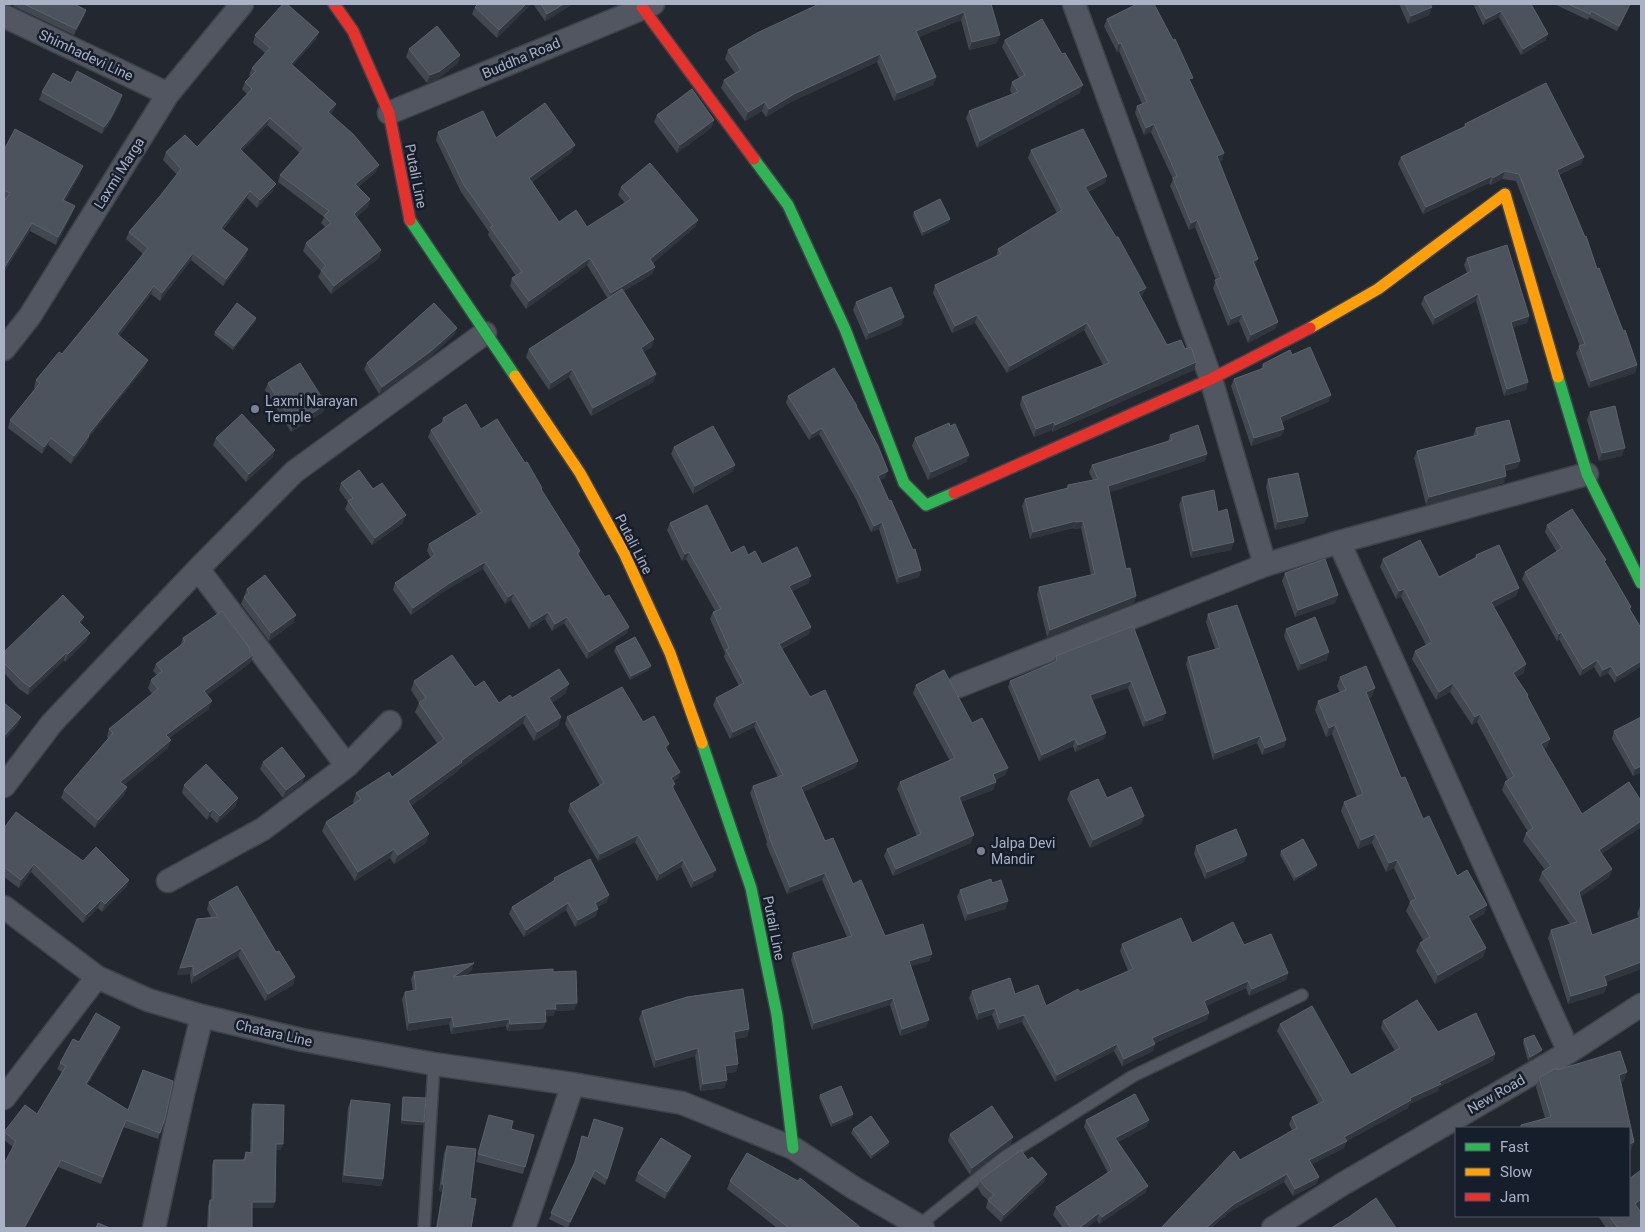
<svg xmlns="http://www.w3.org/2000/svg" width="1645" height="1232" font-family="Roboto,sans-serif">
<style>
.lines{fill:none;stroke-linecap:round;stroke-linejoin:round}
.lane-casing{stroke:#3e4249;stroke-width:14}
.street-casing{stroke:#3e4249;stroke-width:25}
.fast-casing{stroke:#3e4249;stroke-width:14}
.slow-casing{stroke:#3e4249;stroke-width:14}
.jam-casing{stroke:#3e4249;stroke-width:14}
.lane{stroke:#525660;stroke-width:11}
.street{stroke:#525660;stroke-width:22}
.fast{stroke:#30b455;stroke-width:11}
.slow{stroke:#ff9f0a;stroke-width:11}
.jam{stroke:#e5322d;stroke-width:11}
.wall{fill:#424750}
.shaded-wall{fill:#31353e}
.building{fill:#4d535c;stroke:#5c626d}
.poi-dot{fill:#7b8191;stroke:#161d2b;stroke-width:2}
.labels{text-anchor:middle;stroke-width:5;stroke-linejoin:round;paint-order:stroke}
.street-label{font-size:14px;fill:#aab2c5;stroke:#161d2b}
.poi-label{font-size:14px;fill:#aab2c5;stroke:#161d2b;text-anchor:start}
</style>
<rect width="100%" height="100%" fill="#232730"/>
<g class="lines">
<g class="lane-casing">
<path id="lane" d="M918 1226 1003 1158 1133 1076 1302 995
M424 1228 434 1064"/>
</g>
<g class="street-casing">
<path id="street" d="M1074 4 1211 379 1265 565 1339 542 1569 1052
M4 16 168 94
M389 113 653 4
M4 349 30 316 168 94 242 4
M1339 542 1587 474
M198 569 347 766
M959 686 1265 565
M4 786 52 723 198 569 294 472 485 333
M168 881 263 829 347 766 390 722
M4 907 97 977 148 1000 202 1016 302 1040 434 1064 573 1084 682 1103 793 1148 854 1188 923 1228
M4 1098 97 977
M154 1228 183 1094 202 1016
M524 1228 573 1084
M1273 1228 1341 1185 1569 1052 1641 1005"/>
</g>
<g class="fast-casing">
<path id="fast" d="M754 159 788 205 845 329 904 483 926 505 954 493
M410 220 515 376
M1558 377 1587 474 1641 583
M702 743 751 888 777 1015 793 1148"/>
</g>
<g class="slow-casing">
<path id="slow" d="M1310 328 1378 289 1505 194 1558 377
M515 376 580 473 624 553 670 653 702 743"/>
</g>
<g class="jam-casing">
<path id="jam" d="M334 4 353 31 389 113 410 220
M642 7 754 159
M954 493 1211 379 1310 328"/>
</g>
<use href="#lane" class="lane"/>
<use href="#street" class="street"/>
<use href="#fast" class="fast"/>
<use href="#slow" class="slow"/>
<use href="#jam" class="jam"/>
</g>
<path class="wall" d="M14 4H74L86 10 84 16 74 35 13 6Z
M478 4H531L497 38 472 14 475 7Z
M533 4H573L545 21Z
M816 4H991L997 43 969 50 961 20 919 37 936 77 933 85 894 101 877 62 791 102 766 117 762 111 745 121 721 88 724 80 735 73 725 59 728 50 815 6Z
M1399 4H1430L1432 7 1429 15 1408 24Z
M1473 4H1531L1546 40 1521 55 1499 17 1483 25Z
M1554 4H1631L1617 31 1589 17 1588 20Z
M1107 19 1191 83 1224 153 1222 161 1219 162 1256 266 1278 322 1275 329 1248 343 1239 321 1228 326 1213 288 1216 280 1195 227 1189 230 1170 186 1173 179 1151 132 1144 135 1135 113 1137 106 1142 104 1119 51 1117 52 1104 26Z
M319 32 316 39 293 65 336 104 333 111 331 114 376 172 358 187 370 199 368 207 356 217 381 250 379 258 331 294 318 277 321 271 303 251 306 243 325 227 321 223 324 217 278 182 280 175 300 153 267 125 242 151 273 191 257 208 247 198 223 230 246 256 223 286 191 260 160 301 151 294 119 336 145 367 89 437 87 443 71 464 48 445 42 454 8 428 10 420 35 389 34 388 36 380 62 354 94 315 143 254 126 239 129 232 160 196 177 175 163 160 166 152 197 147 247 94 242 89 245 82 250 76 249 75 252 68 265 53 253 43 255 35Z
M1005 40 1080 93 977 148 966 118 969 111 1012 94 1010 90 1012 82 1019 78 1002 47Z
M409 49 460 55 458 63 438 79 427 83 406 57Z
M71 83 122 95 120 103 107 127 102 134 39 100 42 92Z
M657 115 714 120 711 128 677 153 654 122Z
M1465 124 1584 157 1581 164 1559 175 1637 365 1635 373 1589 388 1576 353 1580 346 1516 181 1502 179 1491 185 1489 183 1423 214 1398 164 1401 157 1464 127Z
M438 132 496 138 572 152 532 182 559 222 587 227 625 203 618 195 621 187 698 220 695 227 653 263 655 267 652 274 624 291 652 347 643 352 656 374 653 382 591 416 569 377 549 390 526 357 529 349 608 299 587 265 526 309 510 286 512 278 516 276 488 235 489 232 461 192 436 140Z
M4 147 80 174 65 201 72 214 56 245 30 231 4 272V202L6 200 4 199Z
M1031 150 1107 176 1105 183 1088 192 1143 295 1140 296 1167 345 1194 370 1052 432V430L1034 437 1020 405 1022 397 1103 365 1084 330 1007 373 975 323 952 333 933 293 935 285 996 257 998 249 1057 213 1028 158Z
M914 212 950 219 948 223 922 236 913 216Z
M1467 258 1529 316 1527 323 1513 327 1528 382 1526 390 1504 396 1476 301 1433 325 1421 304 1424 297 1467 273 1464 265Z
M856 302 904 317 901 325 866 340 853 310Z
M256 318 255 322 233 350 214 335 215 332Z
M457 328 454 335 429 358 379 394 364 369 367 363Z
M1292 355 1331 395 1328 402 1282 422 1284 429 1281 436 1251 446 1231 386 1234 379 1261 369 1263 364Z
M268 383 326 404 323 412 291 432 265 390Z
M788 396 857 408 885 478 880 480 921 570 919 577 897 584 879 529 871 532 856 499 819 434 809 440 786 403Z
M1590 412 1622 456 1599 461 1587 420Z
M443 418 481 429 525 463 542 488V491L580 551 579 555 605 597 629 627 627 633 587 659 564 623 552 631 545 619 529 629 511 600 505 604 483 569 446 590 411 615 393 590 395 583 431 558 427 551 429 544 477 515 428 437 431 430 441 424Z
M950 426 969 455 966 462 928 480 912 446 915 438Z
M1476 428 1520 461 1517 468 1505 471 1504 483 1426 505 1414 458 1417 451 1473 436Z
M1170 435 1207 454 1205 461 1109 492 1126 569 1136 596 1134 603 1047 637 1037 594 1039 587 1091 575 1081 528 1073 529V528L1030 539 1022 506 1025 499 1066 489 1068 485 1093 480 1089 472 1092 465 1168 441Z
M216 438 275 450 272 458 246 482 213 445Z
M674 447 735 465 732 472 693 494 671 454Z
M1268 479 1305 523 1275 530 1266 487Z
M341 483 373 489 403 523 372 545 345 509 348 502 339 490Z
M1182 497 1218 512 1234 542 1231 550 1191 558 1179 505Z
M670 523 731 553 748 555 762 564 809 583 792 591 811 627 809 634 782 649 810 697 858 761 855 768 803 792 825 841 885 936 932 954 929 961 911 966 926 1027 900 1036 890 1005 812 1030 791 960 793 953 847 937 822 880 787 894 766 844 767 842 750 793 753 786 778 777 754 727 730 739 713 705 716 698 739 686 724 657 725 653 710 619 713 612 715 611 686 559 682 561 667 530Z
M1547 525 1605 562 1631 607 1630 610 1641 628 1615 683 1608 673 1600 677 1594 667 1580 676 1559 639 1557 641 1522 579 1525 572 1557 552 1545 532Z
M1476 555 1519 588 1516 596 1494 607 1524 673 1516 677 1528 695 1527 697 1550 739 1547 747 1544 749 1582 814 1641 827 1601 854 1612 869 1609 877 1580 897 1592 935 1639 918 1637 914 1640 906 1641 905V969L1606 982 1607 985 1604 993 1568 1004 1548 938 1551 930 1570 924 1539 880 1542 872 1545 870 1523 841 1526 833 1528 832 1502 790 1505 782 1508 780 1477 722 1472 725 1450 692 1436 700 1412 659 1415 651 1426 645 1401 597 1396 599 1380 567 1383 559 1439 577 1475 558Z
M1285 573 1338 595 1335 603 1295 617 1282 581Z
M247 589 296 615 293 623 269 641 241 604Z
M1208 614 1286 740 1284 747 1262 755 1257 743 1213 760 1186 664 1188 657 1215 649 1206 622Z
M82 624 87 640 65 662 64 660 28 695 19 689 4 673V652Z
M1133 626 1163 720 1143 727 1128 688 1092 700 1104 739 1075 752 1073 746 1039 761 1008 687 1010 681 1053 663 1056 656Z
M1286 629 1327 660 1298 671 1284 636Z
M183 638 250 649V651L253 655 250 663 207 695 209 709 169 738 171 740 168 748 124 785 127 787 124 795 95 828 61 798 64 790 108 739 107 737 109 729 152 694 148 688 151 680 157 675 153 671 156 664 180 646Z
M616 647 649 670 630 680 614 651Z
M1340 677 1372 697 1368 698 1401 778 1423 819 1457 876 1487 905 1484 914 1471 921 1486 948 1483 957 1435 984 1416 951 1420 943 1423 940 1406 911 1410 902 1394 868 1386 872 1372 843 1358 849 1341 811 1344 802 1357 797 1332 734 1326 737 1315 710 1318 701 1340 693 1337 686Z
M414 681 475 687 499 703 512 698 566 693 552 703 561 717 558 726 534 741 523 723 459 769 458 771 411 806 426 843 394 864 390 858 355 881 322 831 326 822 354 804 353 802 356 793 392 777 437 743 415 712 419 703 411 690Z
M916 685 972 723 1008 768 1005 775 995 780 996 782 993 790 961 802 971 843 893 876 884 856 887 849 917 836 897 789 900 782 950 761 913 693Z
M567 717 643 722 667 750 680 772 678 778 673 782 675 784 673 788 713 877 691 888 681 867 657 881 635 842 598 861 568 811 570 804 600 786 565 724Z
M1614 731 1641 772 1633 776 1612 739Z
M263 762 305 776 302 783 283 798 260 769Z
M184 785 236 806 217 823 210 816 207 820 182 793Z
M1070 792 1107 798 1144 816 1141 824 1090 848 1067 799Z
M4 828 129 880 126 887 102 912 98 908 83 923 31 872 19 888 4 877Z
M1196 846 1247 855 1244 862 1205 879 1194 854Z
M1281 851 1317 865 1315 869 1294 881 1280 855Z
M554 878 607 902 597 907 596 916 575 927 566 910 524 937 509 914 512 907 554 881Z
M992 883 1008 901 1005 909 965 921 957 897 960 890Z
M209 902 276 952 295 977 293 985 265 1001 238 956 191 984 190 974 177 975 197 919 211 917 207 909Z
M1192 943 1244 945 1288 973 1286 980 1249 996 1246 988 1206 1006 1209 1013 1207 1020 1155 1043 1153 1051 1122 1066 1114 1051 1055 1082 1022 1022 998 1030 992 1015 977 1020 969 998 972 991 1015 994 1046 1006 1080 992 1128 971 1120 951 1122 944Z
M472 970 464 976 553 972 577 1003 574 1010 555 1011 553 1016H546L543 1029 507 1031 506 1026 451 1034 449 1024 407 1031 402 999 405 992 413 991 411 979 414 972Z
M642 1011 749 1029 747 1037 735 1039 738 1064 736 1072 726 1073 727 1080 724 1088 700 1091 695 1056 654 1068 639 1019Z
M1383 1021 1438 1032 1495 1054 1493 1061 1439 1087 1438 1091 1410 1104 1408 1108 1346 1141 1344 1148 1312 1164 1319 1177 1316 1184 1293 1196 1284 1182 1231 1211 1211 1228H1161L1240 1160 1292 1130 1289 1124 1292 1117 1319 1104 1277 1031 1280 1024 1351 1075 1395 1051 1381 1028Z
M120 1027 118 1034 87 1085 128 1110 165 1118 158 1139 123 1127 101 1184 58 1167 25 1228H4L13 1147 4 1140V1132L37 1114 62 1072 57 1069 60 1063 79 1042Z
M1524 1039 1540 1053 1528 1061 1523 1043Z
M1557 1070 1624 1081 1621 1082 1634 1142 1630 1151 1629 1152V1128H1520L1521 1125 1545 1118 1536 1087 1539 1078Z
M820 1095 853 1114 852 1118 831 1127 819 1098Z
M403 1097 424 1122 423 1125 401 1124 402 1100Z
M351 1100 383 1179 381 1186 342 1182 348 1108Z
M253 1104 281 1150H276L273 1208H252V1228H207L208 1206 210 1200H211L212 1165 214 1160H243L246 1152 250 1153 251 1110Z
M489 1115 511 1129 525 1167 523 1174 476 1162Z
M594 1119 607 1179 605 1185 592 1177 568 1228H567L549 1219 574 1165 582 1136 588 1138Z
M1086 1120H1149L1146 1127 1118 1142 1148 1186 1145 1193 1099 1224 1097 1220 1086 1228H1063L1053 1215 1056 1207 1108 1173 1084 1127Z
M853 1129 889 1142 888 1146 871 1159 851 1133Z
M950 1134 1013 1137 1010 1145 970 1175 948 1141Z
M447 1146 470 1198 471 1228H436L442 1192 439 1191 444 1153Z
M691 1156 688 1164 665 1199 635 1181 638 1173Z
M1028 1160 1047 1174 1044 1182 1001 1222 986 1208 988 1200 982 1195 978 1188 980 1180Z
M1641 1171V1207L1639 1209 1641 1228H1606L1598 1216H1629Z
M730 1181 861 1228H777L727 1189Z"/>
<path class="shaded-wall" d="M526 4H531L497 38 499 30Z
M564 4H573L545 21 547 14Z
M1630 4H1631L1617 31 1619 26Z
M1432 7 1429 15 1408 24 1411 16Z
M86 10 84 16 74 35 76 29Z
M1501 11 1499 17 1483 25 1486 19Z
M964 12 961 20 914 39 916 31Z
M319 32 316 39 288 71 291 64Z
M1548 34 1546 40 1521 55 1523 49Z
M1000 35 997 43 969 50 972 42Z
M1121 43 1119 51 1117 52 1119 44Z
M880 54 877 62 791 102 766 117 769 109 794 94Z
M460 55 458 63 438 79 427 83 430 75Z
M936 77 933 85 894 101 897 93Z
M1083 85 1080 93 977 148 980 141Z
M122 95 120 103 107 127 102 134 104 127Z
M765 102 762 111 745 121 748 112Z
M336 104 333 111 326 120 328 112Z
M270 118 267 125 237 156 240 149Z
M714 120 711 128 677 153 680 145Z
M1154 124 1151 132 1144 135 1146 128Z
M575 145 572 152 526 186 529 178Z
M1224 153 1222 161 1214 164 1217 156Z
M1584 157 1581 164 1554 177 1557 170Z
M379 165 376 172 352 191 355 184Z
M83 166 80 174 61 208 63 200Z
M1505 171 1502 179 1491 185 1493 178Z
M1107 176 1105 183 1082 194 1085 187Z
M1492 176 1489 183 1423 214 1426 207Z
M276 184 273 191 257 208 260 200Z
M250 191 247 198 219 235 221 228Z
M370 199 368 207 352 222 354 214Z
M75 206 72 214 56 245 58 237Z
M950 219 948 223 922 236 923 232Z
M698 220 695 227 648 267 650 259Z
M1197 220 1195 227 1189 230 1191 223Z
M32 223 30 231 4 272V268Z
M248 249 246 256 223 286 226 279Z
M381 250 379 258 331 294 334 286Z
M193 253 191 260 160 301 162 293Z
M590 258 587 265 526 309 529 301Z
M1258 259 1255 266 1253 261Z
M655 267 652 274 609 300 611 293Z
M154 286 151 294 115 342 117 334Z
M1146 288 1143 295 1135 299 1138 292Z
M1478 294 1476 301 1433 325 1435 318Z
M1242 314 1239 321 1228 326 1231 319Z
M977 315 975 323 952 333 955 326Z
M1529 316 1527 323 1509 329 1511 322Z
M904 317 901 325 866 340 869 333Z
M256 318 255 322 233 350 234 346Z
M1278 322 1275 329 1248 343 1251 335Z
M1087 323 1084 330 1007 373 1010 366Z
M457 328 454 335 429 358 379 394 382 387Z
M654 339 652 347 638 355 641 348Z
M148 360 145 367 89 437 87 443 71 464 74 456 88 435Z
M1196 362 1194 370 1052 432 1055 425Z
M1637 365 1635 373 1589 388 1591 381Z
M572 369 569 377 549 390 551 383Z
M656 374 653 382 591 416 593 408Z
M1528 382 1526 390 1504 396 1507 389Z
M1331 395 1328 402 1277 424 1280 417Z
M326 404 323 412 291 432 294 425Z
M1054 422 1052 430 1034 437 1036 429Z
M822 428 819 434 809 440 812 434Z
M1284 429 1281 436 1251 446 1254 438Z
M51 438 48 445 42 454 44 447Z
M1625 448 1622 456 1599 461 1602 453Z
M275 450 272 458 246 482 249 474Z
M1207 454 1205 461 1105 494 1108 486Z
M969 455 966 462 928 480 931 472Z
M1520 461 1517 468 1501 472 1504 465Z
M735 465 732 472 693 494 695 486Z
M888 471 885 478 876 483 878 476Z
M1506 476 1504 483 1426 505 1429 497Z
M406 515 403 523 372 545 375 538Z
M1308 516 1305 523 1275 530 1278 522Z
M1076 521 1073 528 1030 539 1033 532Z
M1083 521 1081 528 1073 529 1076 522Z
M882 522 879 529 871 532 874 526Z
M1234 542 1231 550 1191 558 1193 551Z
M689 552 686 559 682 561 685 554Z
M485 562 483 569 446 590 411 615 413 608 448 584Z
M921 570 919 577 897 584 899 577Z
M811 576 809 583 787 593 789 586Z
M1519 588 1516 596 1488 610 1491 602Z
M1404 589 1401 597 1396 599 1399 591Z
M514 593 511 600 505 604 508 597Z
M1338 595 1335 603 1295 617 1298 610Z
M1136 596 1134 603 1047 637 1050 630Z
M548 612 545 619 529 629 532 622Z
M296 615 293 623 269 641 271 633Z
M84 617 81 624 79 622Z
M567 617 564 623 552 631 555 624Z
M629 627 627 633 587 659 589 652Z
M811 627 809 634 777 651 779 644Z
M1561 632 1559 639 1557 641 1559 634Z
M90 633 87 640 65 662 68 654Z
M1329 652 1327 660 1298 671 1301 664Z
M66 653 64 660 28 695 30 687Z
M253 655 250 663 202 699 204 691Z
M1597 660 1594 667 1580 676 1583 669Z
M1641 661V667L1615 683 1617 676Z
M1526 664 1524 673 1511 681 1513 673Z
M651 666 649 670 630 680 631 676Z
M1611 666 1608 673 1600 677 1603 670Z
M1131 681 1128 688 1087 702 1090 695Z
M1453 683 1450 692 1436 700 1439 692Z
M569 684 566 693 546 707 549 698Z
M1375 688 1372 697 1362 700 1366 692Z
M212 701 209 709 163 742 166 735Z
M1166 713 1163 720 1143 727 1146 721Z
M526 714 523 723 459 769 458 771 405 810 408 801 461 761Z
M1480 714 1477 722 1472 725 1475 717Z
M21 717 18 725 4 741V736Z
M561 717 558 726 534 741 537 732Z
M756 721 754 727 730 739 733 732Z
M1335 725 1332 734 1326 737 1329 728Z
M1106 733 1104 739 1075 752 1078 745Z
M1260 736 1257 743 1213 760 1215 753Z
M1075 739 1073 746 1039 761 1042 755Z
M1550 739 1547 747 1538 752 1541 744Z
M171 740 168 748 118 790 120 782Z
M1286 740 1284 747 1262 755 1265 748Z
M669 744 667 751 665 747Z
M858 761 855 768 799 794 801 787Z
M1641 766V772L1633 776 1635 769Z
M1008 768 1005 775 990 782 993 774Z
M680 772 678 778 668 785 671 778Z
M305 776 302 783 283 798 286 790Z
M996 782 993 790 956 804 959 797Z
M127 787 124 795 95 828 98 820Z
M238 798 236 806 217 823 220 816Z
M213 809 210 816 207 820 210 812Z
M1144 816 1141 824 1090 848 1093 840Z
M1641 821V827L1596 858 1599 850Z
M429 834 426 843 394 864 398 855Z
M1375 834 1372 843 1358 849 1361 840Z
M638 835 635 842 598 861 600 854Z
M974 835 971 843 893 876 896 869Z
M394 849 390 858 355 881 358 872Z
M1247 855 1244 862 1205 879 1207 872Z
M683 860 681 867 657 881 660 874Z
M1397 860 1394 868 1386 872 1389 863Z
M34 864 31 872 19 888 21 880Z
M1317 865 1315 869 1294 881 1296 877Z
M1612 869 1609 877 1576 900 1579 892Z
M716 870 713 877 691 888 694 881Z
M825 873 822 880 787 894 790 887Z
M129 880 126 887 102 912 105 904Z
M609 895 607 902 592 909 595 903Z
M101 900 98 908 83 923 86 915Z
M1008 901 1005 909 965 921 968 914Z
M568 903 566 910 524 937 526 930Z
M1487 905 1484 914 1465 925 1468 916Z
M598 909 596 916 575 927 578 920Z
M241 948 238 956 191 984 194 976Z
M1486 948 1483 957 1435 984 1438 975Z
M932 954 929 961 907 968 909 961Z
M1641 962V969L1601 984 1604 976Z
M474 963 472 970 450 984 453 977Z
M193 966 190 974 177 975 180 968Z
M1288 973 1286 980 1249 996 1252 989Z
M295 977 293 985 265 1001 268 994Z
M1248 981 1246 988 1202 1008 1204 1001Z
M1607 985 1604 993 1568 1004 1571 996Z
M893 998 890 1005 812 1030 814 1023Z
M577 1003 574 1010 555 1011 553 1016H542L545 1009 555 1004Z
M995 1008 992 1015 977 1020 979 1013Z
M1209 1013 1207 1020 1150 1045 1152 1038Z
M1024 1015 1022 1022 998 1030 1000 1023Z
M452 1017 449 1024 407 1031 409 1023Z
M509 1019 506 1026 451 1034 454 1027Z
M929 1020 926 1027 900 1036 902 1029Z
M546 1022 543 1029 507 1031 510 1024Z
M120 1027 118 1034 83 1091 86 1084Z
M749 1029 747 1037 731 1040 734 1032Z
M1117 1044 1114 1051 1055 1082 1057 1075Z
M1155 1044 1153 1051 1122 1066 1124 1059Z
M698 1048 695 1056 654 1068 656 1060Z
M1542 1050 1540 1053 1528 1061 1530 1057Z
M1495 1054 1493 1061 1439 1087 1438 1091 1410 1104 1408 1108 1342 1144 1344 1137 1410 1098 1439 1082Z
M738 1064 736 1072 722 1074 725 1066Z
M1627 1072 1624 1081 1616 1084 1619 1075Z
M727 1080 724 1088 700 1091 703 1084Z
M853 1114 852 1118 831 1127 833 1123Z
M402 1120 424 1122 423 1125 401 1124Z
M1149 1120 1146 1127 1112 1145 1115 1138Z
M1013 1137 1010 1145 970 1175 972 1168Z
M1347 1141 1344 1148 1307 1167 1309 1160Z
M889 1142 888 1146 871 1159 872 1155Z
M1634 1142 1630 1151 1629 1152V1144Z
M276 1144H283L281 1150H274Z
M691 1156 688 1164 665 1199 667 1192Z
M61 1160 58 1167 25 1228H24Z
M595 1170 592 1177 568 1228 570 1222Z
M1047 1174 1044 1182 1001 1222 1004 1215Z
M1287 1174 1284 1182 1231 1211 1211 1228H1206L1234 1204Z
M344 1175 383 1179 381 1186 342 1182Z
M1319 1177 1316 1184 1293 1196 1295 1189Z
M442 1184H444L442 1192 439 1191Z
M1148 1186 1145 1193 1099 1224 1102 1217Z
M1641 1199V1207L1632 1214 1635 1204Z
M252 1202H275L273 1208H250Z
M1099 1213 1097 1220 1086 1228H1079Z"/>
<path class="building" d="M24 4H74L86 10 76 29Z
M283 4H287L319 32 291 64 336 104 328 112 353 134 379 165 355 184 370 199 354 214 381 250 334 286 321 270 326 266 306 243 331 223 324 216 329 211 280 175 304 148 270 118 240 149 276 184 260 200 250 191 221 228 248 249 226 279 193 253 162 293 154 286 117 334 148 360 88 435 89 436 74 456 51 438 44 447 10 420 40 383 36 380 59 352 62 354 94 315 148 248 129 232 160 196 181 169 166 152 185 135 197 147 252 89 245 82 256 71 252 68 270 48 255 35Z
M478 4H526L499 30 475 7Z
M541 4H564L547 14Z
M816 4H991L1000 35 972 42 964 12 916 31 936 77 897 93 880 54 794 94 769 109 765 102 748 112 724 80 741 70 728 50 757 33 817 5Z
M1137 4H1154L1173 40 1175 39 1193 78 1189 79 1224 153 1217 156 1258 259 1253 261 1278 322 1251 335 1242 314 1231 319 1215 280 1221 278 1197 220 1191 223 1173 178 1177 176 1154 124 1146 128 1137 106 1147 102 1121 43 1119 44 1107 19Z
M1405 4H1430L1432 7 1411 16Z
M1478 4H1531L1548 34 1523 49 1501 11 1486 19Z
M1568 4H1630L1619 26 1591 11 1590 14Z
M1042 19 1062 54 1065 53 1083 85 980 141 969 111 1018 92 1012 82 1025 75 1005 40Z
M437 26 460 55 440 71 430 75 409 49Z
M77 71 122 95 110 119 104 127 42 92 53 73 71 83Z
M1546 83 1584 157 1557 170 1585 237 1586 236 1597 269 1599 268 1623 331 1625 330 1637 365 1591 381 1579 346 1585 344 1519 174 1505 171 1493 178 1492 176 1426 207 1401 157 1466 126 1465 124Z
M692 89 714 120 680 145 657 115Z
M545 103 575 145 529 178 559 222 576 210 587 227 631 199 621 187 650 163 698 220 650 259 655 267 611 293 590 258 529 301 512 278 522 272 490 227 493 226 464 185 438 132 483 111 496 138Z
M15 129 83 166 63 200 75 206 58 237 32 223 4 268V202L10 193 4 190V147L5 148Z
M1083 129 1107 176 1085 187 1116 237H1118L1146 288 1138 292 1167 345 1181 340 1185 349 1191 347 1196 362 1055 425 1054 422 1036 429 1022 397 1109 363 1087 323 1010 366 977 315 955 326 935 285 1001 254 998 249 1062 210 1031 150Z
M940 199 950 219 923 232 914 212Z
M1507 245 1529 316 1511 322 1528 382 1507 389 1478 294 1435 318 1424 297 1471 271 1467 258Z
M891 287 904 317 869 333 856 302Z
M622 289 654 339 641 348 656 374 593 408 572 369 551 383 529 349Z
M237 303 256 318 234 346 215 332Z
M434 303 457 328 431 351 382 387 367 363Z
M1310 347 1331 395 1280 417 1284 429 1254 438 1234 379 1264 368 1263 364 1290 350 1292 355Z
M300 363 326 404 294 425 268 383Z
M834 368 857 406H856L878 446 888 471 878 476 889 501 891 500 913 550 915 549 921 570 899 577 882 522 874 526 858 493 822 428 812 434 788 396Z
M466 404 481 429 497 419 525 463 527 462 542 488 541 489 580 551 577 553 605 597 609 595 629 627 589 652 567 617 555 624 548 612 532 622 514 593 508 597 485 562 448 584 413 608 395 583 435 555 429 544 482 512 431 430 445 421 443 418Z
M1615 406 1625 448 1602 453 1590 412Z
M242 414 275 450 249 474 216 438Z
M1509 420 1520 461 1504 465 1506 476 1429 497 1417 451 1478 435 1476 428Z
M949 423 950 426 955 424 969 455 931 472 915 438Z
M1198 425 1207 454 1108 486 1126 569 1130 568 1136 596 1050 630 1039 587 1095 574 1083 521 1076 522V521L1033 532 1025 499 1068 488V485L1098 479 1092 465 1172 440 1170 435Z
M713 426 735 465 695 486 674 447Z
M359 470 373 489 382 483 406 515 375 538 348 501 353 498 341 483Z
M1298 473 1308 516 1278 522 1268 479Z
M1214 490 1218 512 1227 509 1234 542 1193 551 1182 497Z
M707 505 731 553 744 546 748 555 755 551 762 564 797 547 811 576 789 586 811 627 779 644 810 697 825 690 858 761 801 787 825 841 833 838 853 884 861 880 885 936 923 924 932 954 909 961 929 1020 902 1029 893 998 814 1023 793 953 852 936 825 873 790 887 769 837H770L753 786 783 775 756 721 733 732 716 698 744 683 726 650 729 648 713 612 721 609 689 552 685 554 670 523Z
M1572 509 1606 560 1604 561 1631 607 1629 608 1641 628V661L1617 676 1611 666 1603 670 1597 660 1583 669 1561 632 1559 634 1525 572 1562 548 1547 525Z
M1420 540 1439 577 1477 557 1476 555 1499 545 1519 588 1491 602 1526 664 1513 673 1528 695 1527 696 1550 739 1541 744 1582 814 1629 782 1641 801V821L1599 850 1612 869 1579 892 1592 935 1641 917V962L1604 976 1607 985 1571 996 1551 930 1577 922 1542 872 1551 866 1526 833 1533 828 1505 782 1514 776 1480 714 1475 717 1453 683 1439 692 1415 651 1432 642 1404 589 1399 591 1383 559Z
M1325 559 1338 595 1298 610 1285 573Z
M265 575 296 615 271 633 244 597 249 593 247 589Z
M63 595 84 617 79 622 90 633 68 654 66 653 30 687 22 681 4 663V652Z
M1237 605 1286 740 1265 748 1260 736 1215 753 1188 657 1220 648 1208 614Z
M222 611 250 649 249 650 253 655 204 691 212 701 166 735 171 740 120 782 127 787 98 820 64 790 113 733 109 729 158 689 151 680 162 671 156 664 185 642 183 638Z
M1315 617 1329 652 1301 664 1286 629Z
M1133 626 1166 713 1146 721 1131 681 1090 695 1106 733 1078 745 1075 739 1042 755 1010 681 1057 661 1056 656Z
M635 637 651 666 631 676 616 647Z
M452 655 475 687 484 681 499 703 510 695 512 698 559 669 569 684 549 698 561 717 537 732 526 714 461 761 462 762 408 801 429 834 398 855 394 849 358 872 326 822 361 799 356 793 389 772 392 777 444 739 419 703 426 698 414 681Z
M1366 666 1375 688 1366 692 1401 778 1405 777 1423 819 1429 816 1457 876 1467 870 1487 905 1468 916 1486 948 1438 975 1420 943 1430 937 1410 902 1416 899 1397 860 1389 863 1375 834 1361 840 1344 802 1363 794 1335 725 1329 728 1318 701 1346 690 1340 677Z
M944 670 972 723 982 718 1008 768 993 774 996 782 959 797 974 835 896 869 887 849 921 834 900 782 955 758 916 685Z
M622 687 643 722 654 716 669 744 665 747 680 772 671 778 675 784 672 786 716 870 694 881 683 860 660 874 638 835 600 854 570 804 604 783 567 717Z
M4 703 21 717 4 736Z
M1641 717V766L1635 769 1614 731Z
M282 747 305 776 286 790 263 762Z
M206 764 238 798 220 816 213 809 210 812 184 785Z
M1098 779 1107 798 1131 787 1144 816 1093 840 1070 792Z
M16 812 83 861 96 847 129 880 105 904 101 900 86 915 34 864 21 880 4 867V828Z
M1236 829 1247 855 1207 872 1196 846Z
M1303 839 1317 865 1296 877 1281 851Z
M590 859 609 895 595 903 598 909 578 920 568 903 526 930 512 907 555 880 554 878Z
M991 879 992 883 1001 880 1008 901 968 914 960 890Z
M237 886 276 952 279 951 295 977 268 994 241 948 194 976 193 966 180 968 197 919 218 917 209 902Z
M1181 918 1192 943 1233 922 1244 945 1271 934 1288 973 1252 989 1248 981 1204 1001 1209 1013 1152 1038 1155 1044 1124 1059 1117 1044 1057 1075 1024 1015 1000 1023 995 1008 979 1013 972 991 1010 978 1015 994 1038 985 1046 1006 1078 989 1080 992 1133 969 1122 944Z
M474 963 453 977 477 974 553 969V972L576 971 577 1003 555 1004 556 1009H545L546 1022 510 1024 509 1019 454 1027 452 1017 409 1023 405 992 416 990 414 972Z
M743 989 749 1029 734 1032 738 1064 725 1066 727 1080 703 1084 698 1048 656 1060 642 1011 687 997Z
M1417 1000 1438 1032 1476 1013 1495 1054 1439 1082 1441 1084 1410 1098 1411 1100 1344 1137 1347 1141 1309 1160 1319 1177 1295 1189 1287 1174 1234 1204 1206 1228H1161L1234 1151 1240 1160 1297 1128 1292 1117 1324 1101 1280 1024 1312 1006 1351 1075 1400 1048 1383 1021Z
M96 1013 120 1027 86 1084 128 1110 143 1070 173 1081 165 1118 160 1133 126 1120 103 1177 61 1160 24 1228H4V1164L16 1141 4 1132 25 1105 37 1114 66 1066 60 1063 73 1039 79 1042Z
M1534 1035 1542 1050 1530 1057 1524 1039Z
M1620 1051 1627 1072 1619 1075 1634 1142 1629 1144V1128H1522L1521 1125 1551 1117 1539 1078 1556 1068 1557 1070Z
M841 1086 853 1114 833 1123 820 1095Z
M1135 1094 1149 1120 1115 1138 1148 1186 1102 1217 1099 1213 1079 1228H1071L1056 1207 1112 1170 1086 1120Z
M403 1097 426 1098 424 1122 402 1120Z
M351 1100 390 1104 383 1179 344 1175Z
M253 1104 284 1105 283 1144H276L275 1202H252V1228H209L210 1200H213L214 1160H245L246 1152 252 1153Z
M992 1106 1013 1137 972 1168 950 1134Z
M489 1115 513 1121 511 1129 534 1135 525 1167 478 1154Z
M871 1116 889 1142 872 1155 853 1129Z
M594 1119 623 1128 607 1179 595 1170 570 1222 551 1213 575 1162 582 1136 588 1138Z
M661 1138 691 1156 667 1192 638 1173Z
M447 1146 476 1149 470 1198 476 1199 471 1228H437L444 1184H442Z
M1021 1150 1028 1160 1032 1157 1047 1174 1004 1215 988 1200 994 1195 985 1187 980 1180Z
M747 1153 798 1181 800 1178 854 1222 861 1228H789L730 1181Z
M1641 1170V1199L1635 1204 1641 1212V1228H1618L1609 1216H1629V1179Z
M1376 1198 1396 1228H1331L1349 1217Z
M98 1223 110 1228H96Z"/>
<g class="poi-dot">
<circle cx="255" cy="409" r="5"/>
<circle cx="981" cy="851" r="5"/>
</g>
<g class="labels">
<g class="street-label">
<text transform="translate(86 55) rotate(25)" y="5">Shimhadevi Line</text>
<text transform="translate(521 58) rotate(-23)" y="5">Buddha Road</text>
<text transform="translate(119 173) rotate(-58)" y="5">Laxmi Marga</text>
<text transform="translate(416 176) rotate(79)" y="5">Putali Line</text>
<text transform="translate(634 544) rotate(63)" y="5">Putali Line</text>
<text transform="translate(774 928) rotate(79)" y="5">Putali Line</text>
<text transform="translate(274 1033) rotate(13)" y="5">Chatara Line</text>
<text transform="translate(1496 1094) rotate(-30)" y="5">New Road</text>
</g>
<g class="poi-label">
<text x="265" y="406">Laxmi Narayan<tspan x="265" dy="16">Temple</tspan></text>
<text x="991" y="848">Jalpa Devi<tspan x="991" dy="16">Mandir</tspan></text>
</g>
</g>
<rect width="1645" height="1232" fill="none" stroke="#aab2c5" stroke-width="10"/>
<rect x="1455" y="1127" width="175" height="90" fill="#161d2b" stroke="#515969"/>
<rect x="1465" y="1143" width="25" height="8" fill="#30b455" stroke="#515969"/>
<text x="1500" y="1152" font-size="15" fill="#aab2c5">Fast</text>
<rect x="1465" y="1168" width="25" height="8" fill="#ff9f0a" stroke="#515969"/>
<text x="1500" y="1177" font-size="15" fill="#aab2c5">Slow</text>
<rect x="1465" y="1193" width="25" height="8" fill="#e5322d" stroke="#515969"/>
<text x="1500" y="1202" font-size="15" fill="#aab2c5">Jam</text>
</svg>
